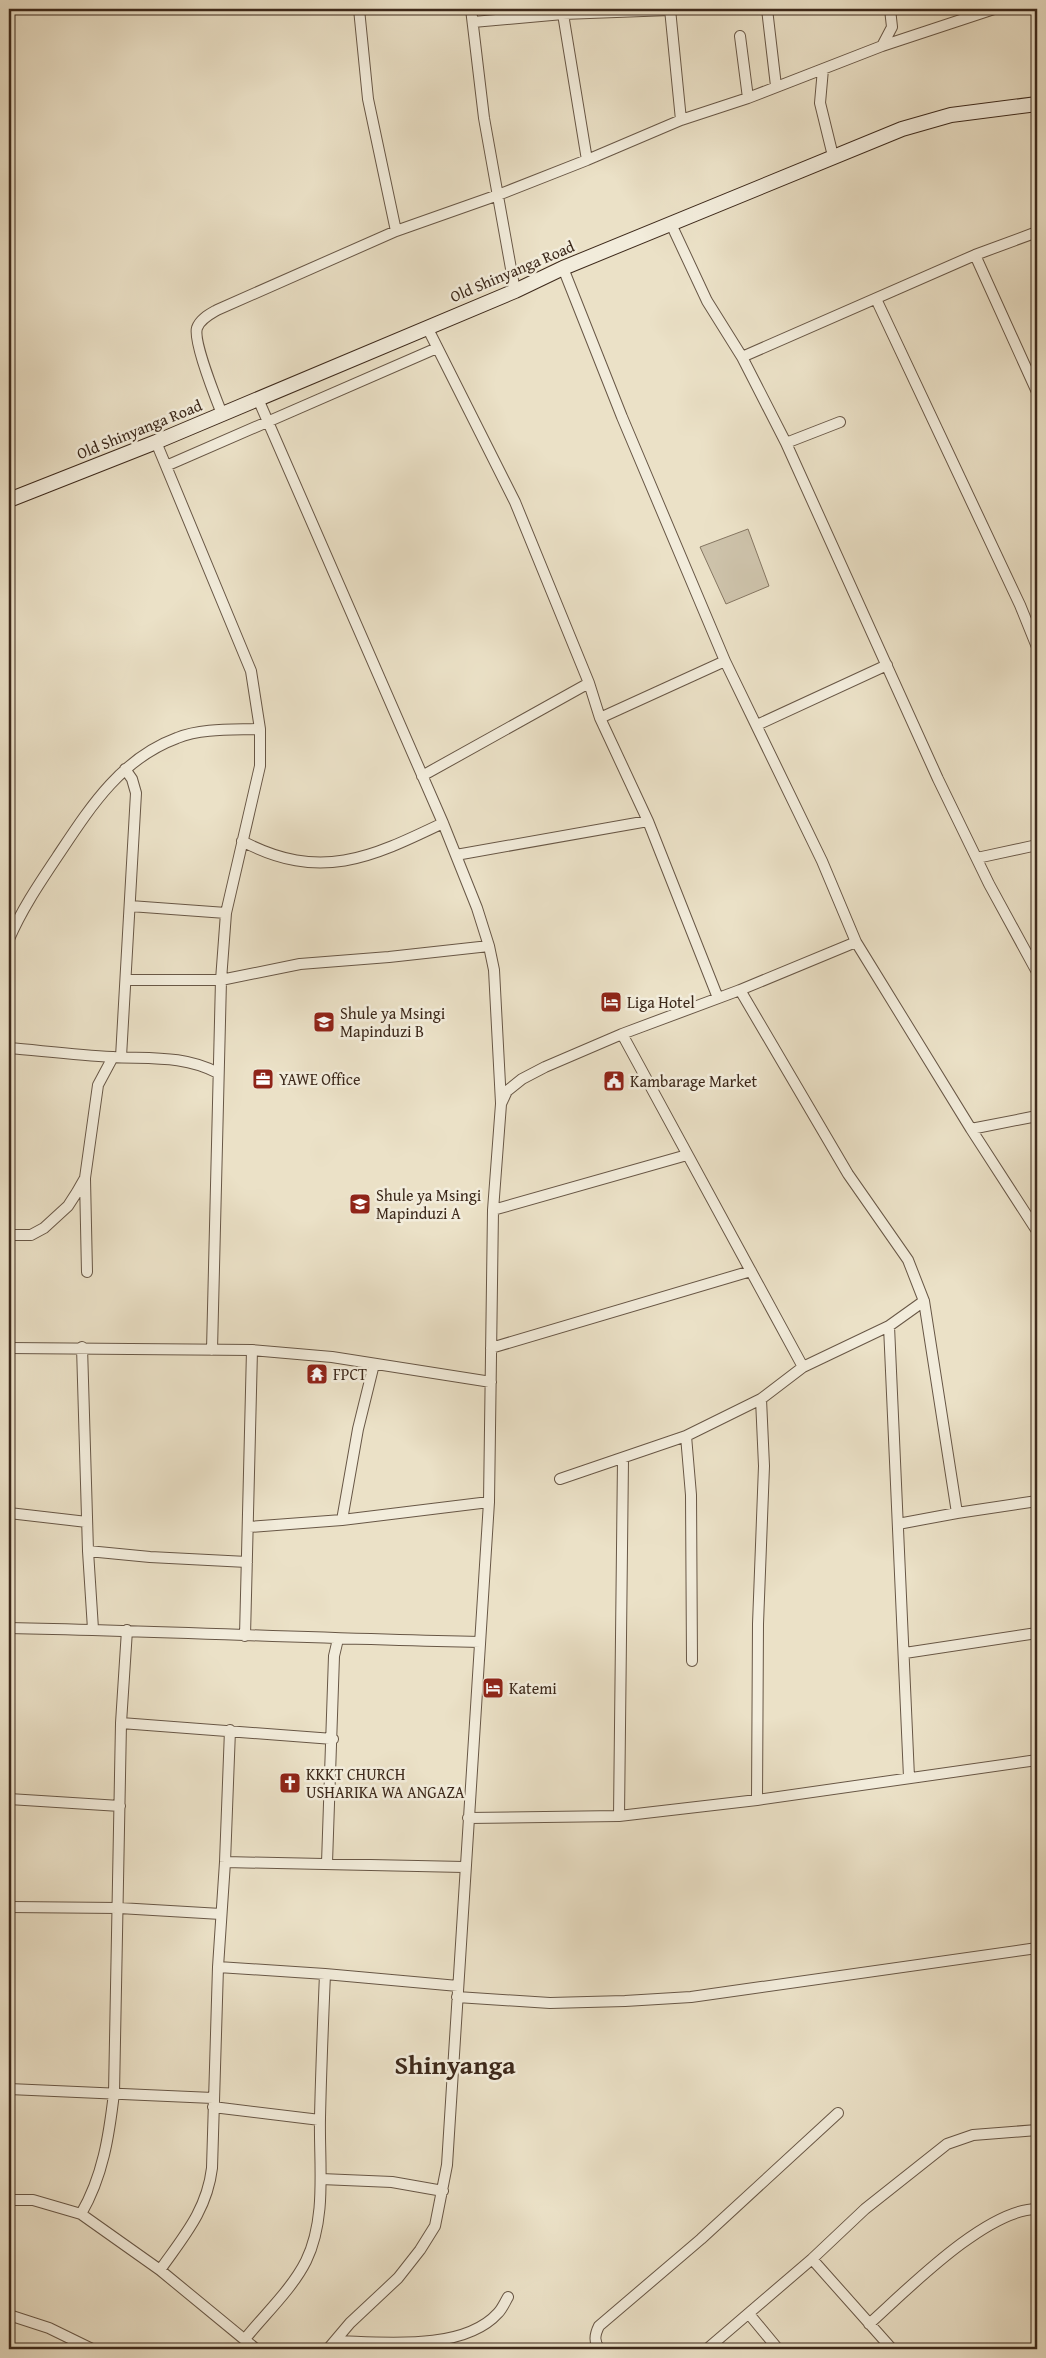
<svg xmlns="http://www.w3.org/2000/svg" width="1046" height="2358" font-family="'Gentium Book Plus',serif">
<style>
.green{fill:#cdc2aa;stroke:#857662}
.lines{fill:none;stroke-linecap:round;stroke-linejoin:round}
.street-casing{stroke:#685746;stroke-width:12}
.secondary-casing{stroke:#3d291b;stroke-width:16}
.street{stroke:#f2ecdb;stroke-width:10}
.secondary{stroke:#f2ecdb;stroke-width:14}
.labels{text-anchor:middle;stroke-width:5;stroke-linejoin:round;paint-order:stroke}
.street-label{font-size:16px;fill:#3d291b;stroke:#f2ecdb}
.poi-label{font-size:16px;fill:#3d291b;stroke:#f2ecdb;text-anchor:start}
.town-label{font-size:26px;font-weight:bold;fill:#3d291b;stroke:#f2ecdb}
</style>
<rect width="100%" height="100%" fill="#ebe1c7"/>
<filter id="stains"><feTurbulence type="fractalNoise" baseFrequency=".004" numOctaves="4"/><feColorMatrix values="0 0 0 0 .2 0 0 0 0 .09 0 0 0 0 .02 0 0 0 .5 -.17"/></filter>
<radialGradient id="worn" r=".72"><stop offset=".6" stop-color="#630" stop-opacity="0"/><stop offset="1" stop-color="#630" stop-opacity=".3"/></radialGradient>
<path class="green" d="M748 529 769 586 726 604 700 547Z"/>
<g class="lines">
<g class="street-casing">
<path id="street" d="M359 9 368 99 396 231
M471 9 484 118 515 291
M670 9 681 120
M767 9 776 86
M563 14 587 160
M473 22 563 14 670 10
M740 36 748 98
M882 46 994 9
M823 69 820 103 833 156
M671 224 707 301 742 357 786 443 938 779 989 884 1037 972
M975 255 1037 392
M563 268 622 417 725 661 822 861 856 942 971 1129 1037 1231
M876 299 1020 605 1037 647
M427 327 515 502 589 683 600 718 648 821 718 998
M742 357 975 255 1037 232
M258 399 443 823 477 908 489 946 494 970 501 1103
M222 414C216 399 193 341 197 328 200 319 210 314 217 310L396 231 498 195 587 160 681 120 748 98 882 46 892 27 890 9
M156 442 251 671 260 729V766L226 913 221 980 212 1350
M786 443 840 422
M166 466 437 348
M600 718 725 661
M757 725 887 665
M422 776 589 683
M242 841C320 882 370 858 443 823
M456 855 648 821
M977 858 1037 845
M130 906 226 913
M9 939C22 909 39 884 57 857 89 809 120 759 177 738 202 728 233 730 260 729
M126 980H221L300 964 389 957 489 946
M740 990 848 1174 908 1260 924 1301 957 1513
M622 1034 803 1367
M9 1048C43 1051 78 1055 112 1057 150 1059 184 1055 218 1073
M121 1057 136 793 132 779 125 769
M971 1129 1037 1116
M85 1179 87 1272
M493 1210 687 1155
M9 1235H31L44 1228 68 1206 77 1192 85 1178 98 1085 113 1057
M889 1326 909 1777
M82 1347 88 1551 93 1629
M9 1348 252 1350 332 1357 491 1382
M491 1348 751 1271
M686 1436 691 1495 692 1661
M560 1479 686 1436 761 1399 803 1367 889 1326 924 1301
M9 1513 87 1522
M342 1520 358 1429 374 1364
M898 1524 957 1513 1037 1501
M249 1527 342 1520 489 1502
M88 1551 150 1557 247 1562
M9 1628C166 1631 323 1639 480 1642
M245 1636 252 1350
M905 1653 1037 1633
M121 1723 333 1739
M9 1799 120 1806
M757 1800 758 1624 764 1466 761 1399
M619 1816 623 1459
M468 1818 619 1816 757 1800 1037 1760
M225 1862 464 1867
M327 1863 334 1656 338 1639
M9 1907 119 1908 221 1914
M218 1967 325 1974 458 1986
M457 1997 550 2003 625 2001 691 1997 1037 1948
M9 2089 213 2098
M213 2107 320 2120
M321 2179 392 2182 443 2191
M9 2200H33L81 2214 160 2270 256 2349
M81 2214C103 2176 109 2136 114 2093L121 1723 127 1630
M812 2259 892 2349
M160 2270C184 2236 207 2210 212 2168L218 1967 225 1862 230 1730
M749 2314 778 2349
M9 2315 49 2328 92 2349
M869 2324C907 2290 986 2209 1037 2209
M245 2339C265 2314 292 2289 306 2261 327 2218 319 2165 320 2118 321 2070 323 2022 325 1974
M335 2341C381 2342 463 2352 498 2313 502 2309 505 2302 508 2297
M328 2349 350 2323 398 2278 420 2250 435 2226 447 2165 489 1502 493 1210 501 1104 507 1091 522 1079 545 1067 622 1034 740 990 856 942
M600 2349C593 2342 595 2334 599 2326L701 2239 838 2113
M707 2349 812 2259 865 2209 947 2144 973 2135 1037 2130"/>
</g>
<g class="secondary-casing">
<path id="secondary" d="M9 500 156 442 515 291 563 268 902 129 951 115 1037 104"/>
</g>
<use href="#street" class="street"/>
<use href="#secondary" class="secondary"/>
</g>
<defs>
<g id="hotel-square" transform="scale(1.125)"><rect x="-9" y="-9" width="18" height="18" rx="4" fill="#8f2418" stroke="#f2ecdb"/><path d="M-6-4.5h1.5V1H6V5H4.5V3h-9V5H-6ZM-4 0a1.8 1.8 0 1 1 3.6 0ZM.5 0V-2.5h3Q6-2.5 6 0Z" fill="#fff"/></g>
<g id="school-square" transform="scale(1.125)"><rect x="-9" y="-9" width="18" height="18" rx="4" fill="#8f2418" stroke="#f2ecdb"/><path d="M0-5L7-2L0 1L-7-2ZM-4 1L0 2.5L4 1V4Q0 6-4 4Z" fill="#fff"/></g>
<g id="office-square" transform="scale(1.125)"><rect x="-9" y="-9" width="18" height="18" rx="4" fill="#8f2418" stroke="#f2ecdb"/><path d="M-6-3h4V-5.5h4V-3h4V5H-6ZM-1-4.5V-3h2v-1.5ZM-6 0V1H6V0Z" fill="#fff"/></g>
<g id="civic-square" transform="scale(1.125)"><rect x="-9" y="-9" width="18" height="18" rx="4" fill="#8f2418" stroke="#f2ecdb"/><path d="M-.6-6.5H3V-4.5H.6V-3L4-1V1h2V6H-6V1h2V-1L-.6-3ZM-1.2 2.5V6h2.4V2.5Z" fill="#fff"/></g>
<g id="temple-square" transform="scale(1.125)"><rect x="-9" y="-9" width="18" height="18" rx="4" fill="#8f2418" stroke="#f2ecdb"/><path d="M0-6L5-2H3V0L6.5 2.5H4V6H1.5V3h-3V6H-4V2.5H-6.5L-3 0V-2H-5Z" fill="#fff"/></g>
<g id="church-square" transform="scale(1.125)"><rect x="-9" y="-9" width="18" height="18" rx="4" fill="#8f2418" stroke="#f2ecdb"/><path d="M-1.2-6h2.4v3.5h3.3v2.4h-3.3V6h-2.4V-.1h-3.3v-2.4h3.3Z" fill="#fff"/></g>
</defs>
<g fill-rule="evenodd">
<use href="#hotel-square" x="611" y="1002"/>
<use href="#school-square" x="324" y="1022"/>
<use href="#office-square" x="263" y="1079"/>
<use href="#civic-square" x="614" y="1081"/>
<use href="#school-square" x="360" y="1204"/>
<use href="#temple-square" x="317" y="1374"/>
<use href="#hotel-square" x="493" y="1688"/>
<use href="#church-square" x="290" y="1783"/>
</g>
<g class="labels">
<g class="street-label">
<text transform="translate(512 271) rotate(-23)" y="6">Old Shinyanga Road</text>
<text transform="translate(139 429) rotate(-22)" y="6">Old Shinyanga Road</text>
</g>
<g class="poi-label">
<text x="627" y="1008">Liga Hotel</text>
<text x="340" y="1019">Shule ya Msingi<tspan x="340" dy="18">Mapinduzi B</tspan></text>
<text x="279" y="1085">YAWE Office</text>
<text x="630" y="1087">Kambarage Market</text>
<text x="376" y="1201">Shule ya Msingi<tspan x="376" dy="18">Mapinduzi A</tspan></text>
<text x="333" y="1380">FPCT</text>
<text x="509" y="1694">Katemi</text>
<text x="306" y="1780">KKKT CHURCH<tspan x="306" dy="18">USHARIKA WA ANGAZA</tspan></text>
</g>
<g class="town-label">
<text x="455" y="2074">Shinyanga</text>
</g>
</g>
<rect width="1046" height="2358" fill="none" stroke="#ebe1c7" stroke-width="30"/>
<rect x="10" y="10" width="1026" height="2338" fill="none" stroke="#3d291b" stroke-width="2.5"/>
<rect x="15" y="15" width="1016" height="2328" fill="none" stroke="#3d291b"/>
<rect width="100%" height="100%" filter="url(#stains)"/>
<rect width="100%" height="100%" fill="url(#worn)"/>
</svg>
